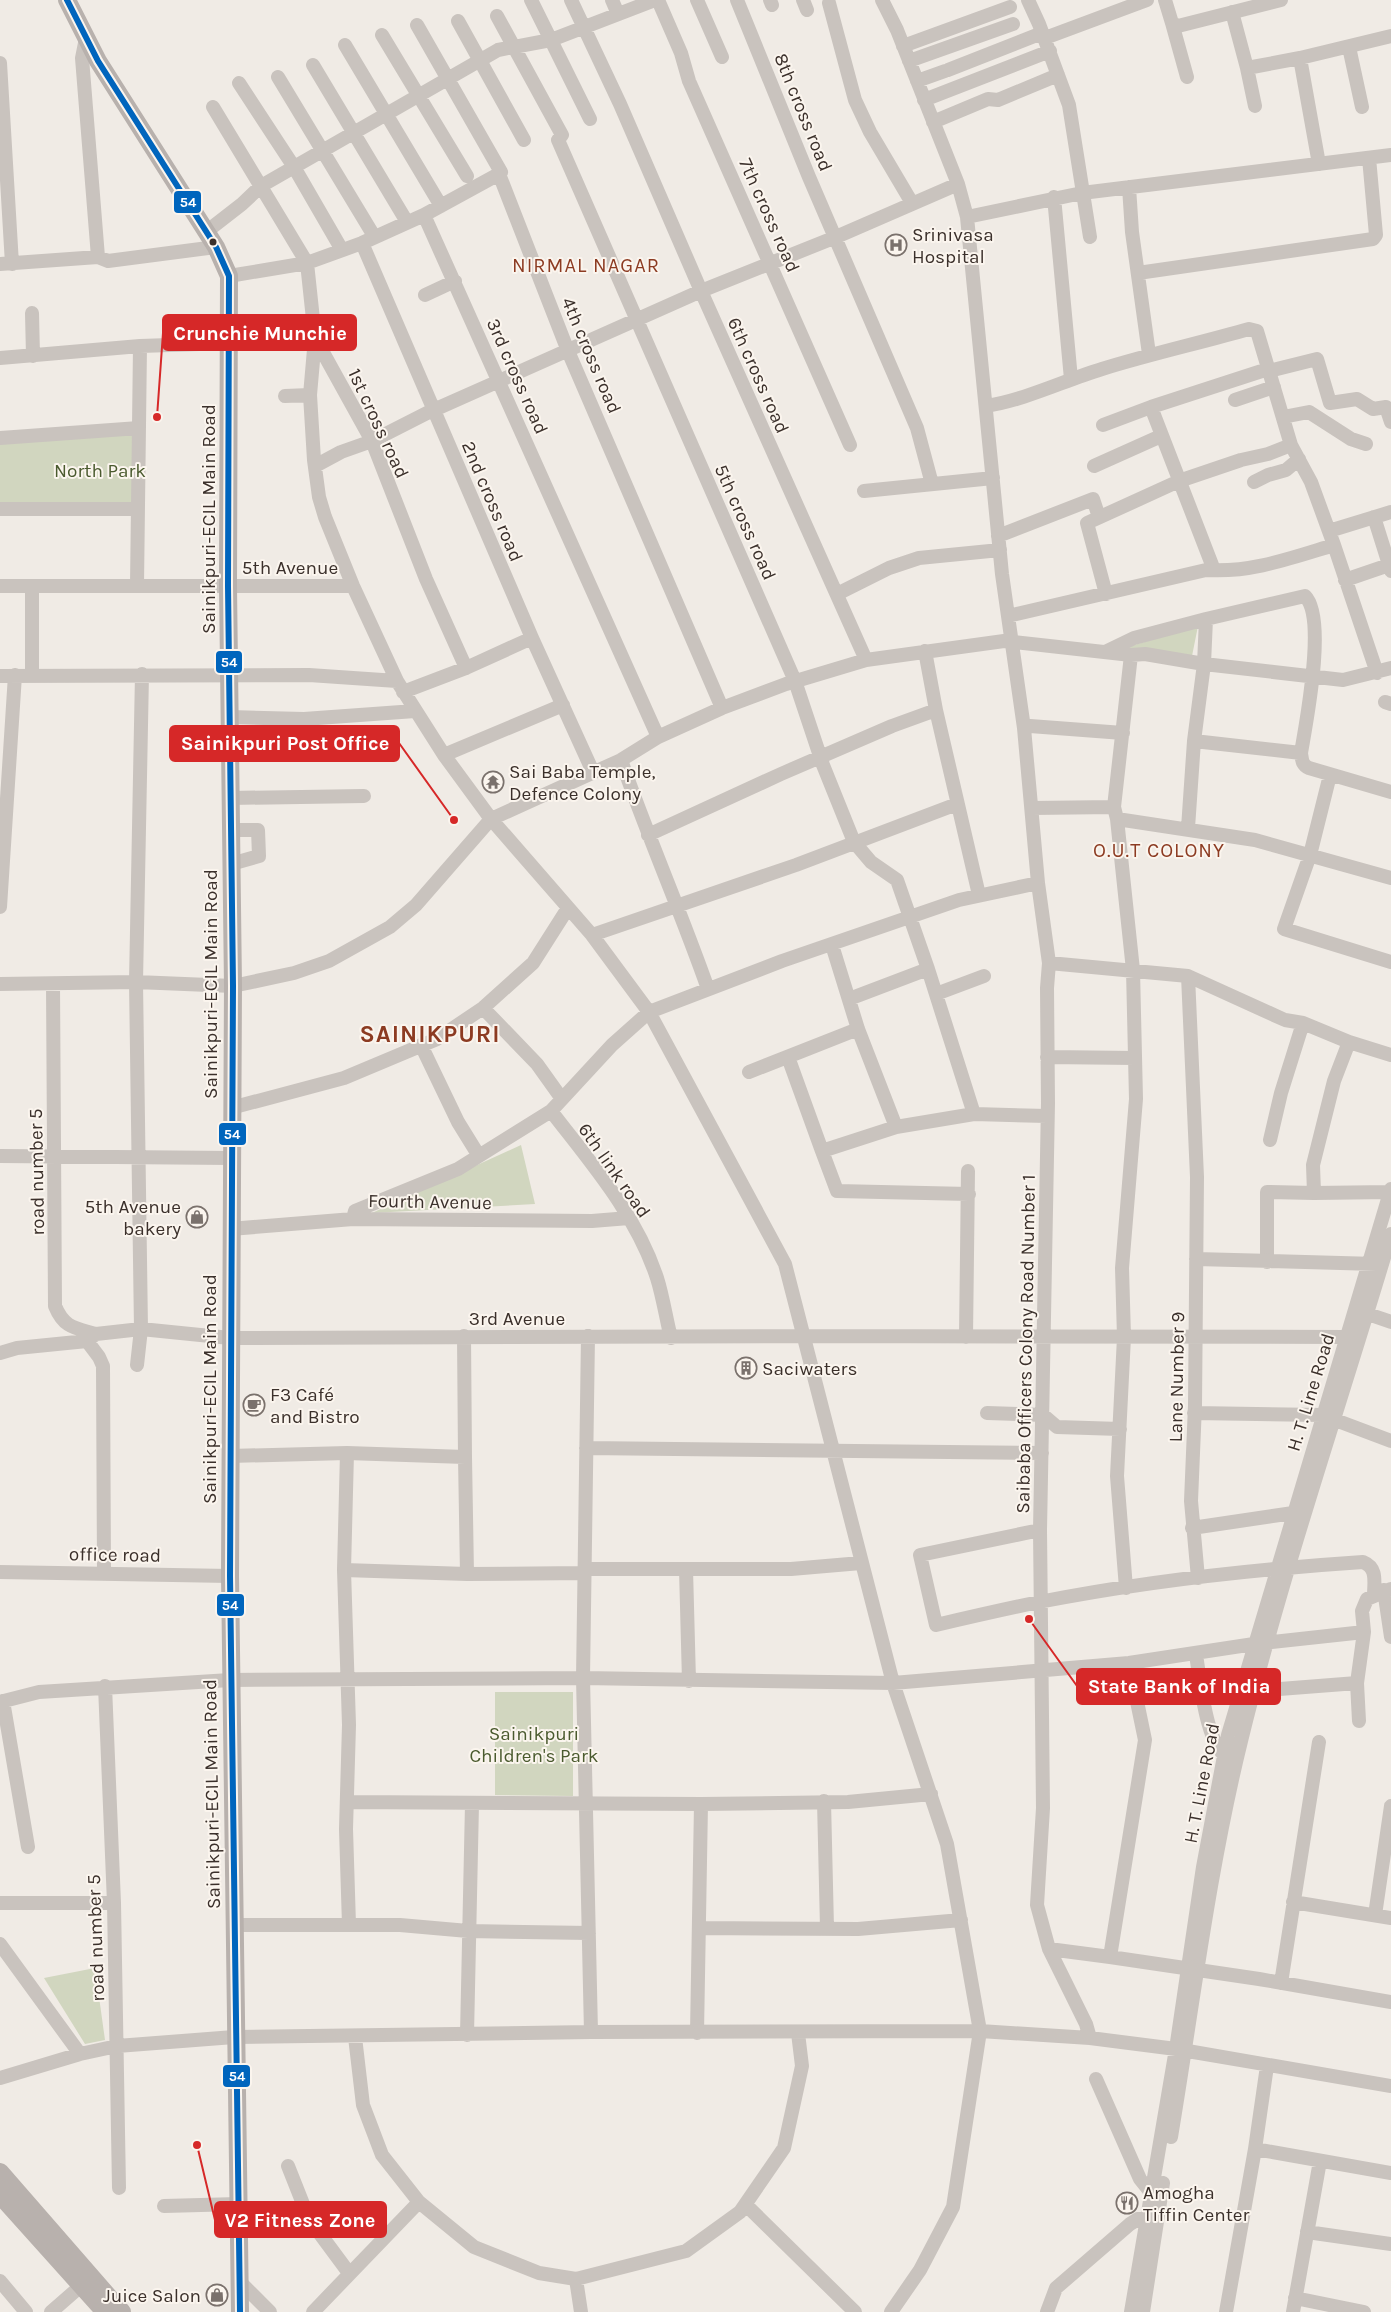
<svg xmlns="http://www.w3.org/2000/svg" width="1391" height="2312" font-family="Karla,sans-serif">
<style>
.green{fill:#d1d6bf}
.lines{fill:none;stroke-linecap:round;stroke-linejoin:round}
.minor{stroke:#c9c3be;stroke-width:14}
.major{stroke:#b8b1ad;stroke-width:18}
.bus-1-casing{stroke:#fbf5ee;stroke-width:10}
.bus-1{stroke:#0065bd;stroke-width:6}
.bus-dot{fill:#3b302b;stroke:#fbf5ee;stroke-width:2}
.labels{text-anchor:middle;stroke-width:4;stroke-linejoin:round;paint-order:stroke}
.street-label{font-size:19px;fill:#3b302b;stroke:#fbf5ee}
.poi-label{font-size:19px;fill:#3b302b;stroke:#fbf5ee;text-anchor:start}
.park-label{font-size:19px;fill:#4a5a2e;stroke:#fbf5ee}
.neighbourhood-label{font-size:20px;letter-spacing:1px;fill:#8c3b22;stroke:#fbf5ee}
.district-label{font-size:24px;font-weight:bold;letter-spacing:1px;fill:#8c3b22;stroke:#fbf5ee}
.leader{fill:none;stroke:#d62828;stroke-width:2}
.callout-dot{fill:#d62828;stroke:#fbf5ee;stroke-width:2}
.callout{fill:#d62828;stroke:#d62828;stroke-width:2}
.callout-label{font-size:20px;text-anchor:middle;font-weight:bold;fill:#fff}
.line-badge{stroke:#fbf5ee;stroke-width:2}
.badge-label{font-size:14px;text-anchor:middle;font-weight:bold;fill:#fff}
</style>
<rect width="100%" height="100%" fill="#f0ebe5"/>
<path class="green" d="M139 428 138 509H0V438Z
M1198 626 1192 656 1124 648Z
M521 1145 535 1204 372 1213Z
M495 1692H573V1796L495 1795Z
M95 1968 105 2040 85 2044 44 1978Z"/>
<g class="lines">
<path class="minor" d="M531 0 590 119
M571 0 620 104 701 291 866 660
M612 0 618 14
M658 0 681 53 689 81 850 445
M697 0 722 57
M737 0 809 177 917 428 932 484
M770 0 772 5
M803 0 807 10
M882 0 897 30 958 184 967 217 1002 574 1024 728 1038 883 1049 963 1047 988 1048 1103 1040 1530 1043 1808 1037 1905 1049 1949 1086 2024 1090 2038
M1028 0 1039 24 1069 105 1090 237
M1165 0 1172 23 1178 26 1281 0
M829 3 855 100 870 132 912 203
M1232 12 1247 68 1300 58 1319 164
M497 16 562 135 558 140 795 681 823 765 854 842 871 862 897 880 928 969 849 999
M458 21 524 140
M1172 23 1187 77
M417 25 501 172 499 174 568 351 722 708
M382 35 467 176
M86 38 82 58 98 257
M1045 38 1147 0
M345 45 441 206
M903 46 1010 7
M1349 47 1362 107
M1300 58 1391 36
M909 61 1013 24
M0 63 12 264
M313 65 407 222
M1247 68 1255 106
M948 70 1042 33
M278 77 374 236
M917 81 945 71
M239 83 294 167 342 250
M924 100 1050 51
M213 107 307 263 315 338 372 441 426 579 466 668
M933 122 988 99 998 100 1058 75
M1129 187 1132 232 1149 354
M1054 197 1071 379
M424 215 658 737
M967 217 1082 193 1391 155
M206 232 242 204 261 186 498 50 551 40 655 0
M362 243 532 638 593 772
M0 264 98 257 108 261 216 247
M1138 273 1373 239 1376 235 1369 158
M229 276 307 263 362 243 424 215 499 174
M425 295 455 281
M32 313 33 356
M315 338 310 395 314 460 319 497 325 517 353 586 397 681 444 755 491 819 592 935 649 1012 785 1264 893 1683 947 1844 980 2031 953 2207 920 2270 891 2312
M0 358 140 346
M1269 371 1317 359 1330 403 1357 399 1373 409 1386 407 1391 422
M285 396 310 395
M1235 400 1274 387
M986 406C1025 400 1063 381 1102 369 1150 354 1200 343 1249 329L1257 331 1291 445 1311 482 1334 545 1377 673
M1151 407 1214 570
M1283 417 1309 412 1351 439 1366 444
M1103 425 1151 407 1268 369
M0 438 139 428
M315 466 341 452 372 441 427 413 701 291 836 237 958 184
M1094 466 1161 436
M1254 482 1268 475 1286 470 1299 459
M864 491 993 478
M0 509H138
M1374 517 1391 571
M1329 531 1391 512
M998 536 1093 499 1099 517
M1345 580 1389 565
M137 585 140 346 230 343
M0 586H353
M32 586V675
M837 594 889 568 919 558 1000 550
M1106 594 1087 523 1179 481 1241 460 1268 454 1291 445
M1008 616 1206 570C1251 573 1291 558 1334 545
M925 651 936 710 979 895
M1105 652 1134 638 1206 619
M0 676 309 675 397 681
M403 692 466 668 532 638
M1385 702 1391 704
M230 717 304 719 415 711
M1024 728 1030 726 1123 733
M1194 741 1301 753
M444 755 563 705
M621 760C648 837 681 912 708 989
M1330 775 1310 855 1284 929 1391 962
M231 798 364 796
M1032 808 1114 807
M1117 819 1255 840 1391 878
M1188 828 1194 741 1204 664 1206 619 1305 596C1327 618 1306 723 1301 753 1302 760 1302 765 1309 768L1391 792
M648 835 781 774 892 726 936 710
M231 864 259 856 258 830H232
M0 907 15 675
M592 935 796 865 957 804
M1049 963 1188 976 1285 1020 1303 1023 1349 1042 1391 1055
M928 969 974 1114
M1188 976 1197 1177 1195 1405 1191 1501 1198 1578
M0 984 136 982 233 986 294 973 329 961 390 927 416 905 491 819 621 760 658 737 722 708 786 684 866 660 1004 641 1131 655 1145 654 1204 664 1343 680 1391 668
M53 984 55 1306C64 1328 75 1328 96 1334
M936 994 984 976
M483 1008 537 1064 562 1099
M421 1045 458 1122 479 1156
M788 1057 822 1151 896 1127 858 1029 832 945
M1047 1057 1135 1058
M749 1072 858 1029
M231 1108 344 1078 437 1039 483 1008 533 963 568 908
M551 1111C591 1163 636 1214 657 1278 663 1297 666 1318 671 1338
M896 1127 974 1114 1047 1116
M1270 1140 1281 1093 1303 1023
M822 1151 837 1191 969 1194
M0 1156 231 1158
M1314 1193 1390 1192
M353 1219 355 1211 458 1169 551 1111 612 1045 649 1012 782 961 959 900 1038 883
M230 1229 353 1219 592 1221 629 1218
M1196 1259 1376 1264
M1267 1262V1192L1314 1193 1313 1165 1334 1081 1349 1042
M1359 1311 1391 1322
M588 1336 583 1678 591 2032
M966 1337 968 1171
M87 1341 99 1357 103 1366 104 1572
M0 1353 17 1348 87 1341 96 1334 141 1329 230 1338 803 1336 1346 1337 1357 1341
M137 1365 141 1329 136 982 142 674
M987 1413 1043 1415 1057 1427 1120 1429
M1194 1413 1322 1415 1391 1441
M586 1448 1042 1453
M230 1456 347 1453
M1192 1528 1300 1512
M1040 1530 920 1555 936 1625C970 1617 1005 1609 1039 1602 1146 1581 1255 1569 1363 1562 1378 1568 1374 1582 1374 1596
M584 1569H791L861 1563
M686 1569 689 1681
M344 1570 467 1574 465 1457
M0 1572 230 1576
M467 1574 585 1573
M1126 1588 1117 1476 1124 1337 1122 1268 1136 1099 1133 970 1117 819 1114 807 1131 655
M1384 1590 1391 1637
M1196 1655C1200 1677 1206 1749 1229 1758
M1129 1663 1145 1740 1110 1957 1259 1979 1391 2002
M105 1686 114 1903 119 2188
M1254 1691 1357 1683
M3 1701 28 1847
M0 1702 39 1692 230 1680 583 1678 893 1683 1129 1663 1254 1644 1364 1632
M1359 1721 1357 1683 1364 1632 1362 1611 1367 1599 1391 1589
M824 1801 827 1928
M347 1802 701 1804 848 1802 931 1794
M1293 1902 1391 1918
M0 1903H114
M1375 1915 1391 1806
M234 1925H400L468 1931 589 1933
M349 1925 346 1829 349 1725 344 1570 347 1453 465 1457 464 1336
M700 1928 858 1929 961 1920
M0 1944 80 2054
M1049 1949 1110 1957
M1281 1983 1319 1742
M697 2033 701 1804
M467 2035 472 1804
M355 2037 363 2105 382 2155 419 2202 474 2247 539 2273 576 2279 686 2251 740 2212 784 2148 802 2066 798 2033
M0 2078 80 2054 117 2046 234 2037 591 2032 980 2031 1090 2038 1176 2049 1391 2086
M1096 2079 1140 2179 1152 2194 1156 2195
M1171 2137C1193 2005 1209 1871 1241 1741 1283 1569 1341 1403 1391 1234
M1255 2149 1391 2173
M288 2166 309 2219 349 2273
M746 2205 855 2312
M164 2206 238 2204
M1307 2232 1391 2244
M576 2279 581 2312
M0 2281 26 2312
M240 2282 270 2312
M1295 2298 1364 2312
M51 2312 82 2285
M313 2312 419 2202
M1047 2312 1056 2288 1130 2224 1138 2219 1154 2217
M1131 2312 1176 2049 1203 1867 1228 1735 1391 1189
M1143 2312 1163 2183
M1226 2312 1255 2149 1267 2066
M1293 2312 1320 2161"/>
<path class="major" d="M67 0 98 61 216 247 229 276 228 586 233 986 230 1576 240 2312
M0 2172 122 2312
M0 2195 105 2312"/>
<g class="bus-1-casing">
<path id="bus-1" d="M67 0 98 61 216 247 229 276 228 586 233 986 230 1576 240 2312"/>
</g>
<use href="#bus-1" class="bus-1"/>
</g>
<defs>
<g id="hospital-ring" transform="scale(1.125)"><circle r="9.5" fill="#fbf5ee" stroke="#7a716c" stroke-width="1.5"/><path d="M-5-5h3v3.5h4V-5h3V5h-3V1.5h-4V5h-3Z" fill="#7a716c"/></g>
<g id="temple-ring" transform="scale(1.125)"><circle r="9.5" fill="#fbf5ee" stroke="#7a716c" stroke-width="1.5"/><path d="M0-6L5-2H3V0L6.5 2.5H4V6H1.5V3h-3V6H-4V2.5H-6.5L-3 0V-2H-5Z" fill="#7a716c"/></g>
<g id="shop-ring" transform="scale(1.125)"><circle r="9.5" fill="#fbf5ee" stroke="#7a716c" stroke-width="1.5"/><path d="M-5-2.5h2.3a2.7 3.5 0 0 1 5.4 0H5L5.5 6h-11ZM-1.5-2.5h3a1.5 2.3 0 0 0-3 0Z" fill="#7a716c"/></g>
<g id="building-ring" transform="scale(1.125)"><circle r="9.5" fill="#fbf5ee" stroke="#7a716c" stroke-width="1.5"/><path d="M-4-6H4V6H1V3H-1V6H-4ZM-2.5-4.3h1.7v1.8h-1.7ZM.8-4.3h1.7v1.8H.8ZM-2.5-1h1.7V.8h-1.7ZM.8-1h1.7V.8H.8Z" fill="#7a716c"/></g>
<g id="cafe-ring" transform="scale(1.125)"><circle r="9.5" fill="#fbf5ee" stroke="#7a716c" stroke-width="1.5"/><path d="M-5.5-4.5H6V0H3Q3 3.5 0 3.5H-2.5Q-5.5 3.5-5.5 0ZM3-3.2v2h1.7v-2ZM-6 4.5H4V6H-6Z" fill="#7a716c"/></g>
<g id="restaurant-ring" transform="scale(1.125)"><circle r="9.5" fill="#fbf5ee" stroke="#7a716c" stroke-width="1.5"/><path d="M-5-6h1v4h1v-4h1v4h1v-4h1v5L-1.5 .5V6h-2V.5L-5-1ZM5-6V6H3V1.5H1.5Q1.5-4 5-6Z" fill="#7a716c"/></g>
</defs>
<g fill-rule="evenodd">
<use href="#hospital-ring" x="896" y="245"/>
<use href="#temple-ring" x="493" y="782"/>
<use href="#shop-ring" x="197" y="1217"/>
<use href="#building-ring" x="746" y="1368"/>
<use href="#cafe-ring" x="254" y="1405"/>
<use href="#restaurant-ring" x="1127" y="2203"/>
<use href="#shop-ring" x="217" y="2295"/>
</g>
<circle class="bus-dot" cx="213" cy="242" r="4.5"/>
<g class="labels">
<g class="street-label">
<text transform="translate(804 112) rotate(68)" y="7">8th cross road</text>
<text transform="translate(770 215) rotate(66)" y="7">7th cross road</text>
<text transform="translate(592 355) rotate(67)" y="7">4th cross road</text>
<text transform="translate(759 375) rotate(66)" y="7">6th cross road</text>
<text transform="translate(518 376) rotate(66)" y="7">3rd cross road</text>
<text transform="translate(379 423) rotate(65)" y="7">1st cross road</text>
<text transform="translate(493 501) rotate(67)" y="7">2nd cross road</text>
<text transform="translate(208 519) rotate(-90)" y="7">Sainikpuri-ECIL Main Road</text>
<text transform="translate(746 522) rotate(66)" y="7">5th cross road</text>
<text x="290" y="574">5th Avenue</text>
<text transform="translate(210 984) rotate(-90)" y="7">Sainikpuri-ECIL Main Road</text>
<text transform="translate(615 1170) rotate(55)" y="7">6th link road</text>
<text transform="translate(36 1172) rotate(-91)" y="7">road number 5</text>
<text transform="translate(430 1201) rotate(1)" y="7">Fourth Avenue</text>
<text x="517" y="1325">3rd Avenue</text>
<text transform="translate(1025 1344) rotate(-89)" y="7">Saibaba Officers Colony Road Number 1</text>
<text transform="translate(1176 1377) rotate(-89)" y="7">Lane Number 9</text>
<text transform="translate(209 1389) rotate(-90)" y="7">Sainikpuri-ECIL Main Road</text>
<text transform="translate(1310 1392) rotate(-73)" y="7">H. T. Line Road</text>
<text transform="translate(115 1554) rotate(1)" y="7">office road</text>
<text transform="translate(1201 1783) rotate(-79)" y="7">H. T. Line Road</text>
<text transform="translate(211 1794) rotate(-91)" y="7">Sainikpuri-ECIL Main Road</text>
<text transform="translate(95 1938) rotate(-92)" y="7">road number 5</text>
</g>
<g class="poi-label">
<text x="912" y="241">Srinivasa<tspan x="912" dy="22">Hospital</tspan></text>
<text x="509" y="778">Sai Baba Temple,<tspan x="509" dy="22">Defence Colony</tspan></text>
<text x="181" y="1213" text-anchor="end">5th Avenue<tspan x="181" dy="22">bakery</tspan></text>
<text x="762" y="1375">Saciwaters</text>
<text x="270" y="1401">F3 Café<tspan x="270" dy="22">and Bistro</tspan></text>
<text x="1143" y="2199">Amogha<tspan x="1143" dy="22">Tiffin Center</tspan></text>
<text x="201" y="2302" text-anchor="end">Juice Salon</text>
</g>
<g class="park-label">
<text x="100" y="477">North Park</text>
<text x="534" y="1740">Sainikpuri<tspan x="534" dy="22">Children's Park</tspan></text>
</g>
<g class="neighbourhood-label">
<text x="586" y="272">NIRMAL NAGAR</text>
<text x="1159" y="857">O.U.T COLONY</text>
</g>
<g class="district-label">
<text x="430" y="1042">SAINIKPURI</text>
</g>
</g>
<path class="leader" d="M157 417L163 333M454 820L399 743M1029 1619L1077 1686M197 2145L215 2220"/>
<g class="callout-dot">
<circle cx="157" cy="417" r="5"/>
<circle cx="454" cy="820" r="5"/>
<circle cx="1029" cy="1619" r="5"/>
<circle cx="197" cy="2145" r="5"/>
</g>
<g class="callout">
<rect x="163" y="315" width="193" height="35" rx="5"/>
<rect x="170" y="726" width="229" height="35" rx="5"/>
<rect x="1077" y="1669" width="203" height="35" rx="5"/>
<rect x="215" y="2202" width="171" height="35" rx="5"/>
</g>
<g class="callout-label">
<text x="260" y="340">Crunchie Munchie</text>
<text x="285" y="750">Sainikpuri Post Office</text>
<text x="1179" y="1693">State Bank of India</text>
<text x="300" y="2227">V2 Fitness Zone</text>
</g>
<g class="line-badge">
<rect x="173" y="190" width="29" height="24" rx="5" fill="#0065bd"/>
<rect x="215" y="650" width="28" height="24" rx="5" fill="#0065bd"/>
<rect x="218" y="1122" width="29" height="24" rx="5" fill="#0065bd"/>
<rect x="216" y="1593" width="29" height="24" rx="5" fill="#0065bd"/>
<rect x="222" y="2064" width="29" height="24" rx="5" fill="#0065bd"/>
</g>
<g class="badge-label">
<text x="188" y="207">54</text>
<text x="229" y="667">54</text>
<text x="232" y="1139">54</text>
<text x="230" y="1610">54</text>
<text x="237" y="2081">54</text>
</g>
</svg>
